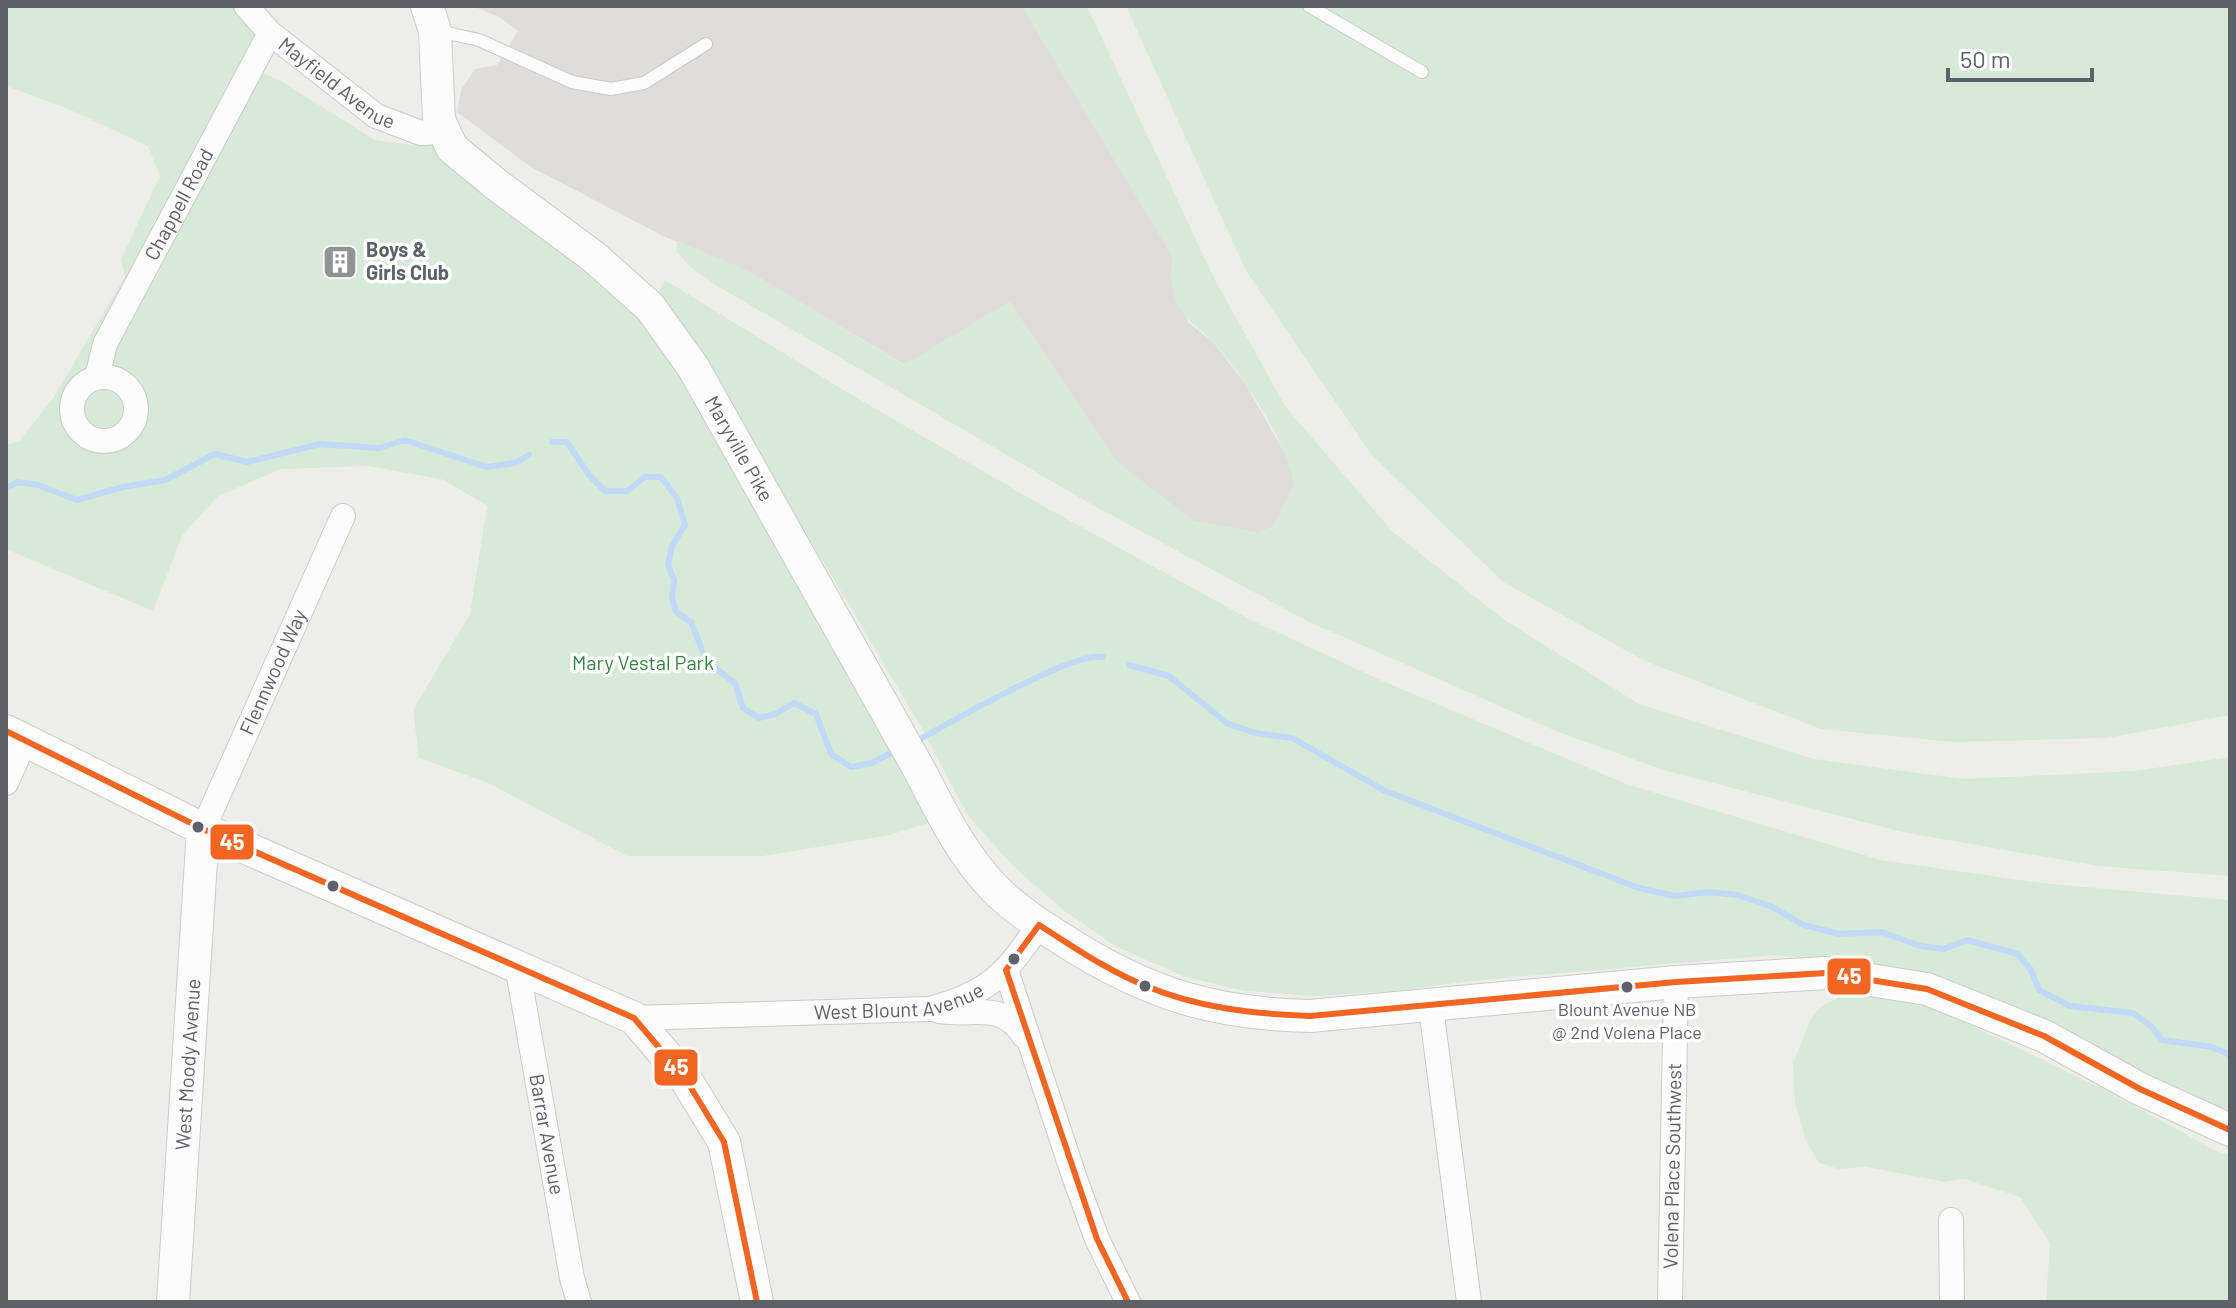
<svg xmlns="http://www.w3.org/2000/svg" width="2236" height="1308" font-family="Barlow,sans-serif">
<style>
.industrial{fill:#deddd9}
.green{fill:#d7ead7}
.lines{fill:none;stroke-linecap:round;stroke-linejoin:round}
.stream{stroke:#bfd9f6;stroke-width:6}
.lane-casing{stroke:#cacaca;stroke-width:14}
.street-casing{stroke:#cacaca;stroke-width:26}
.secondary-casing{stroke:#cbcbcb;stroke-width:34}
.lane{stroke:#fcfcfc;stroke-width:12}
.street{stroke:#fcfcfc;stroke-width:24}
.secondary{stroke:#fcfcfc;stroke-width:32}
.bus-1-casing{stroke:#fff;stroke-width:12}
.bus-1{stroke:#f26522;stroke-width:6}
.bus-dot{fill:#5e6167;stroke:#fff;stroke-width:3}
.labels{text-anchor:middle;stroke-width:7;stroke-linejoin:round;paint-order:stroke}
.bus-label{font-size:18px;fill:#5e6167;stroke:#fff}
.street-label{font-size:20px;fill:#5e6167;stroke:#fff}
.poi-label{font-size:20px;font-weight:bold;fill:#5e6167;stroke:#fff;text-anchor:start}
.park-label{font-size:20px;fill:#388343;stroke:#fff}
.line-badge{stroke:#fff;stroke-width:3}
.badge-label{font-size:22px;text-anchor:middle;font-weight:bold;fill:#fff}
</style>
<rect width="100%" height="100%" fill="#eeeee9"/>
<path class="industrial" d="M473 6H1022L1172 255 1173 293 1189 323 1213 342 1246 385 1288 459 1295 484 1274 526 1258 533 1193 521 1117 462 1009 302 905 365 748 271 665 237 531 167 457 112 461 90 475 69 497 65 518 31 499 17Z"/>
<path class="green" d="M6 6H235L258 31 241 64 279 80 375 140 411 145 431 143 605 282 671 354 931 822 890 835 763 856H627L488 783 419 758 413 710 470 614 487 506 444 480 369 466 281 469 218 496 182 536 153 611 6 549V445L19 441 54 397 125 276 121 259 160 176 148 146 66 108 6 86Z
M1022 6H1087L1214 278 1285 406 1393 532 1506 621 1639 704 1814 759 1964 779 2134 771 2230 757V876L2098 866 1902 832 1663 770 1556 731 1307 621 1089 503 719 287 690 267 676 251 677 241 748 271 904 365 1009 302 1117 462 1193 521 1258 533 1274 526 1295 484C1283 436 1247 382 1215 344 1199 326 1180 320 1173 292 1170 281 1172 266 1172 255Z
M1126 6H2230V715L2107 738 1953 742 1821 729 1645 661 1503 582 1371 454 1246 271Z
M665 280 845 391 1043 506 1251 620 1385 682 1629 785 1881 860 2041 883 2230 900V1120L2032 1014 1955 983 1907 969 1773 955 1480 980 1395 991 1314 996 1245 991 1183 976 1117 947 1063 910 1011 864 967 814 921 727 853 611 749 441 720 380 659 291Z
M1849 992 1935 1008 2105 1090 2218 1152 2230 1155V1302H2046L2050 1243 2020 1197 1964 1179 1945 1182 1867 1167 1839 1169 1819 1163 1806 1141 1795 1103 1793 1063 1811 1018 1821 1007Z"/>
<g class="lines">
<path class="stream" d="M552 442H567L589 475 605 491H628L644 477H661L677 498 685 525 672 546 668 565 674 580 672 597 676 612 691 622 707 662 735 683 743 708 759 718 775 714 794 703 816 714 831 754 851 767 872 763 891 753
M6 489 17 482 38 485 77 500 123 487 165 480 215 454 247 462 320 444 379 448 405 440 487 467 515 463 529 455
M1129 665 1169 676 1228 724 1256 733 1292 738 1385 791 1639 888 1675 896 1708 892 1738 895 1770 906 1804 925 1839 934 1882 932 1920 946 1944 949 1967 940 2018 954 2031 970 2039 990 2070 1006 2133 1013 2152 1027 2162 1040 2212 1047 2230 1055
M922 738C953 721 1076 650 1103 657"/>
<g class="lane-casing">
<path id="lane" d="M1309 6 1422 72
M438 31 479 40 572 82 611 89 644 83 706 44"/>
</g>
<g class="street-casing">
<g id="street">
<path id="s1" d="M246 6 270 33 376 116 421 133 443 132"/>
<path id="s2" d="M97 377 105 344 270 33"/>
<circle cx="104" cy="409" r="32"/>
<path d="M6 783 25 741"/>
<path id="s3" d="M203 829 343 516"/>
<path id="s4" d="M517 965 572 1278 579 1302"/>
<path d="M1006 970 1074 1176 1097 1239 1128 1302"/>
<path d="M1431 1007 1469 1302"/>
<path d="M939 1011C976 1017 1001 1000 1024 1036"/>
<path id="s5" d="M634 1018 929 1009C988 994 1006 974 1039 925"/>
<path d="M1951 1220 1952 1302"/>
<path id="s6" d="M1670 1302 1676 982"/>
</g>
</g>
<g class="secondary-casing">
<g id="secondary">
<path id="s7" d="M427 6 435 31 439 120 452 148 497 185 594 257 650 307 693 367 920 771C941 812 962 855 995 889 1016 910 1043 927 1068 943 1149 994 1214 1014 1310 1016L1676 982 1826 973 1927 989 2044 1036 2140 1089 2230 1130"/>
<path d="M6 731 203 829 634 1018 685 1078 724 1142 757 1302"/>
<path id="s8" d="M173 1302 203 829"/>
</g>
</g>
<use href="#lane" class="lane"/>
<use href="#street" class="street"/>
<use href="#secondary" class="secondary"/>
<g class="bus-1-casing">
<path id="bus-1" d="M6 731 203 829 634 1018 685 1078 724 1142 757 1302
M1128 1302 1097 1239 1006 970 1039 925C1074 947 1108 971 1146 986 1198 1008 1254 1014 1310 1016L1676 982 1826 973 1927 989 2044 1036 2140 1089 2230 1130"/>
</g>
<use href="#bus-1" class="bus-1"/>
</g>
<defs>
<g id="building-square" transform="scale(1.8)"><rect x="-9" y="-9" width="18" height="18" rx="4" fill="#909294" stroke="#fff"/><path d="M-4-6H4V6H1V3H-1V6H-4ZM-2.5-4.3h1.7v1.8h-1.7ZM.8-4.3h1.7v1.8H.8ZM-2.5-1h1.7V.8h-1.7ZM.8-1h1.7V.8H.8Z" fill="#fff"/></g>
</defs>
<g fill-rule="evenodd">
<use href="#building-square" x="340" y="262"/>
</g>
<g class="bus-dot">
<circle cx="198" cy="827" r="7"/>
<circle cx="333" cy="886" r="7"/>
<circle cx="1014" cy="959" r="7"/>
<circle cx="1145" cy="986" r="7"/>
<circle cx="1627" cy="987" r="7"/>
</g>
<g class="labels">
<g class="bus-label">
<text x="1627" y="1016">Blount Avenue NB<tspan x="1627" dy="23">@ 2nd Volena Place</tspan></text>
</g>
<g class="street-label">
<text dy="7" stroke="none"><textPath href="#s1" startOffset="120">Mayfield Avenue</textPath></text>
<text dy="7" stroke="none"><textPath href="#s2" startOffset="192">Chappell Road</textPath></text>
<text dy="7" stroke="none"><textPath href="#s7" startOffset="568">Maryville Pike</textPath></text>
<text dy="7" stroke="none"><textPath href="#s3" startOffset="172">Flennwood Way</textPath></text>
<text dy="7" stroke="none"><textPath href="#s5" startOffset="266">West Blount Avenue</textPath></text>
<text dy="7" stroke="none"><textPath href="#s8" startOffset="238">West Moody Avenue</textPath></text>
<text dy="7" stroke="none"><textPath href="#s4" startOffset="172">Barrar Avenue</textPath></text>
<text dy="7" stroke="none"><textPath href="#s6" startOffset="136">Volena Place Southwest</textPath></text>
</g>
<g class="poi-label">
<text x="366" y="257">Boys &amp;<tspan x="366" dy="23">Girls Club</tspan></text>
</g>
<g class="park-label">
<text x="643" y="670">Mary Vestal Park</text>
</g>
</g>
<g class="line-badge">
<rect x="209" y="823" width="46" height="38" rx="8" fill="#f26522"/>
<rect x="1826" y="957" width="46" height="39" rx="8" fill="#f26522"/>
<rect x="653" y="1048" width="46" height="39" rx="8" fill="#f26522"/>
</g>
<g class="badge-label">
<text x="232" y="850">45</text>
<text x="1849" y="984">45</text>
<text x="676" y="1075">45</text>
</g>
<rect width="2236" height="1308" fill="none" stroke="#5e6167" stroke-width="16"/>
<path d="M1948 68v12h144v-12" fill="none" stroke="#5e6167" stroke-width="4"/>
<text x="1960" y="68" font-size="24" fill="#5e6167" stroke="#ffffff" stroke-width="6" paint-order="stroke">50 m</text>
</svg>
